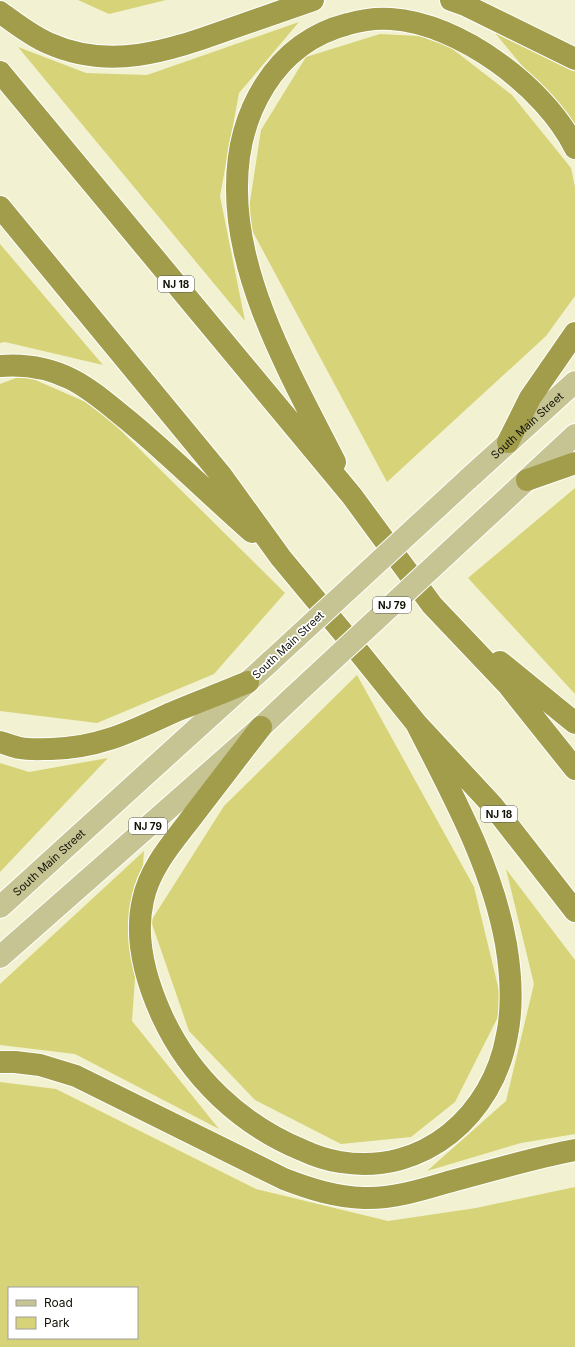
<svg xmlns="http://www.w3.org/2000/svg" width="575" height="1347" font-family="Inter,sans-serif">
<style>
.green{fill:#d7d379;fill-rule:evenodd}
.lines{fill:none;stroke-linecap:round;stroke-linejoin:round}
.primary-casing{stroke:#fff;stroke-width:24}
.highway-casing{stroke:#fff;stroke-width:24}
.primary{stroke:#c7c493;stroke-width:22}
.highway{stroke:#a29d4b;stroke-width:22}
.primary-bridge-casing{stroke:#fff;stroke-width:24;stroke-linecap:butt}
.primary-bridge{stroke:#c7c493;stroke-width:22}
.labels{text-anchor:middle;stroke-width:3.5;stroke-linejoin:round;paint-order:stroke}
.shield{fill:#fff;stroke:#585851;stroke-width:1}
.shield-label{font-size:10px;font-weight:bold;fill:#111106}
.street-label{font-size:11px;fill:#111106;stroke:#fff}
</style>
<rect width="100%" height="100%" fill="#f2f2d2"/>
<path class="green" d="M78 0H166L109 14Z
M299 22 239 93 220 196 245 321 18 47 86 73 147 75Z
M495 33 575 70V130Z
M380 34 437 37 512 95 571 168 575 187V296L546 336 387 482 247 221 261 130 306 57Z
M0 244 103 365 5 342 0 343Z
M24 375 97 407 285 593 214 674 97 723 0 711V384Z
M575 488V694L468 578Z
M357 675 474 887 503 1007 455 1102 411 1137 341 1144 255 1100 189 1031 151 921 224 806Z
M108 758 0 872V763L29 772Z
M144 851 132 1021 219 1129 75 1054 0 1045V984Z
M506 869 575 960V1134L521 1143 427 1171 506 1101 534 984Z
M0 1082 56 1089 256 1189 388 1221 476 1208 575 1187V1347H0ZM9 1288H137V1338H9Z"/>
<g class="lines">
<g class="primary-casing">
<g id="primary">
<path id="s1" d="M467 480 575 382"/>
<path d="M490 514 575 435"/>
<path id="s2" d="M0 907 272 660"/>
<path d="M0 957 261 727 295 695"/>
</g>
</g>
<g class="highway-casing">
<path id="highway" d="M451 0 465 5 575 59
M0 12C15 23 30 35 48 43 110 71 168 51 227 30 256 20 285 10 313 0
M0 72 352 496 432 605 508 685 575 769
M0 207 221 475 281 558 350 641 416 723 493 806 575 911
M0 366C24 364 49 368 71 379 93 390 111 407 130 422 172 457 211 496 252 532
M508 442 530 398 575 333
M335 462C293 379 236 282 237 187 237 114 274 43 348 24 362 20 377 18 391 19 459 23 545 87 575 148
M527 480 575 463
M500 662 575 723
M261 727C239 756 217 784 195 813 175 840 150 866 143 900 134 939 146 981 162 1016 190 1077 241 1125 302 1150 315 1156 327 1160 340 1162 424 1176 493 1115 507 1035 513 1006 511 974 506 944 492 865 452 794 416 723
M0 742C7 744 14 747 20 748 30 750 41 749 51 749 97 748 128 733 169 714 195 703 222 693 248 682
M0 1062H15L40 1065 76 1076 284 1179C310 1189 335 1197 364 1198 392 1199 421 1190 448 1182 490 1171 532 1158 575 1150"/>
</g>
<use href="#primary" class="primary"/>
<use href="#highway" class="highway"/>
<g class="primary-bridge-casing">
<path id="primary-bridge" d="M272 660 467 480
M295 695 490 514"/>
</g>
<use href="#primary-bridge" class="primary-bridge"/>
</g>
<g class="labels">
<g class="shield">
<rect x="158" y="276" width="36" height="16" rx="3"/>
<rect x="373" y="597" width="38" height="16" rx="3"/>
<rect x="481" y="806" width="36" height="16" rx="3"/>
<rect x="129" y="818" width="38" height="16" rx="3"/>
</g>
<g class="shield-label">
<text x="176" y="288">NJ 18</text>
<text x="392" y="609">NJ 79</text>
<text x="499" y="818">NJ 18</text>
<text x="148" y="830">NJ 79</text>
</g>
<g class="street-label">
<text dy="4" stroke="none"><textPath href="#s1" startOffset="81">South Main Street</textPath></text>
<text transform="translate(288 645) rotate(-43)" y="4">South Main Street</text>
<text dy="4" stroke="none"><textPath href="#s2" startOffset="66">South Main Street</textPath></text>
</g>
</g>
<rect x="8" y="1287" width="130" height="52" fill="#ffffff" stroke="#a0a09b"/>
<rect x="16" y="1300" width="20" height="6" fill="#c7c493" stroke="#a0a09b"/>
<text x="44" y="1307" font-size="12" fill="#111106">Road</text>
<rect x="16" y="1317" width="20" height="12" fill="#d7d379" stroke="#a0a09b"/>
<text x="44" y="1327" font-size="12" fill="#111106">Park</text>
</svg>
